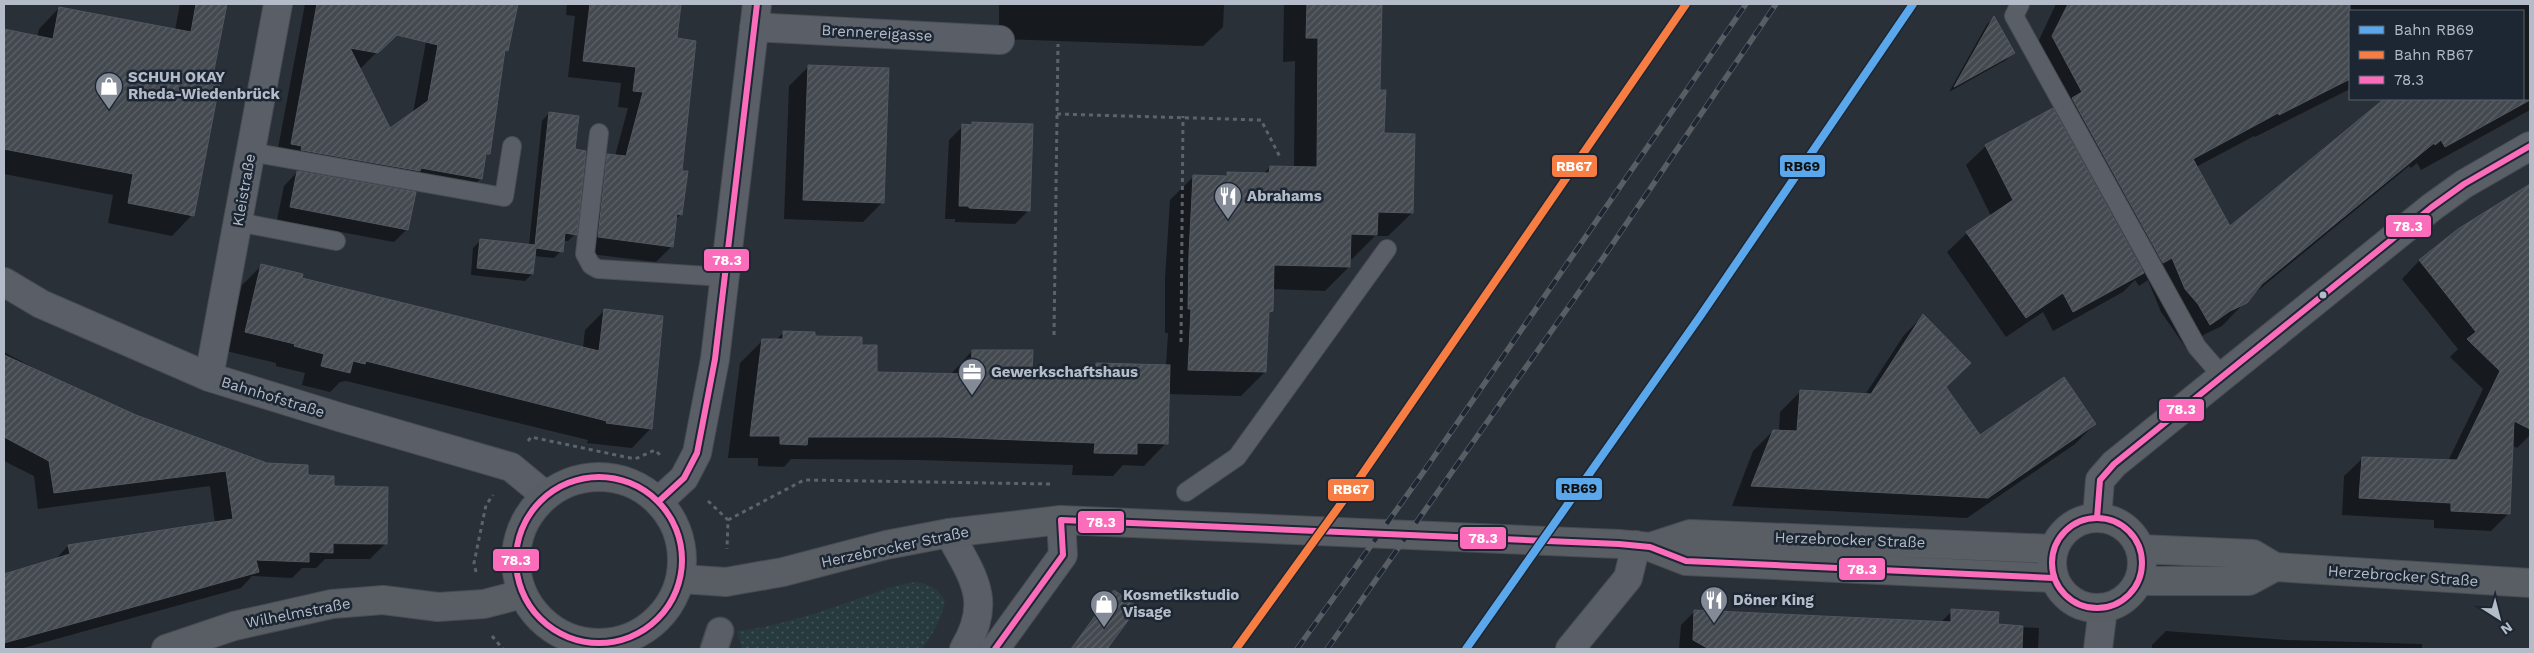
<svg xmlns="http://www.w3.org/2000/svg" width="2534" height="653" font-family="'Work Sans',sans-serif">
<style>
.grass{fill:url(#grass-dots)}
.shadow{fill:#0007;fill-rule:evenodd}
.building{fill:url(#building-hatch);stroke:#52575f;fill-rule:evenodd}
.lines{fill:none;stroke-linecap:round;stroke-linejoin:round}
.service-casing{stroke:#484c53;stroke-width:20}
.pedestrian-casing{stroke:#484c53;stroke-width:29}
.minor-casing{stroke:#484c53;stroke-width:30}
.tertiary-casing{stroke:#484c53;stroke-width:30}
.secondary-casing{stroke:#484c53;stroke-width:30}
.path{stroke:#5d636a;stroke-width:3;stroke-dasharray:4 4;stroke-linecap:butt}
.service{stroke:#5a5e66;stroke-width:18}
.pedestrian{stroke:#5a5e66;stroke-width:26}
.minor{stroke:#5a5e66;stroke-width:28}
.tertiary{stroke:#5a5e66;stroke-width:28}
.secondary{stroke:#595d64;stroke-width:28}
.rail-casing{stroke:#595d64;stroke-width:5.5}
.rail{stroke:#1d2633;stroke-width:4;stroke-dasharray:11;stroke-linecap:butt}
.bus-1-casing{stroke:#1d2633;stroke-width:10}
.bus-1{stroke:#fb6dba;stroke-width:6}
.rail-1-casing{stroke:#1d2633;stroke-width:11}
.rail-2-casing{stroke:#1d2633;stroke-width:11}
.rail-1{stroke:#5aa8eb;stroke-width:8}
.rail-2{stroke:#f77d43;stroke-width:8}
.bus-dot{fill:#b4bcc9;stroke:#1d2633;stroke-width:2}
.labels{text-anchor:middle;stroke-width:5;stroke-linejoin:round;paint-order:stroke}
.street-label{font-size:15px;fill:#b4bcc9;stroke:#1d2633}
.poi-label{font-size:15px;font-weight:bold;fill:#b4bcc9;stroke:#1d2633;text-anchor:start}
.line-badge{stroke:#1d2633;stroke-width:2}
.badge-label{font-size:14px;text-anchor:middle;font-weight:bold;fill:#fff}
.pale-badge-label{font-size:14px;text-anchor:middle;font-weight:bold;fill:#111}
</style>
<defs>
<pattern id="grass-dots" width="8" height="8" patternUnits="userSpaceOnUse" patternTransform="scale(1.25)"><rect width="8" height="8" fill="#273a3e"/><path d="M2 2h.1M6 6h.1" fill="none" stroke="#445559" stroke-width="1.8" stroke-linecap="round"/></pattern>
<pattern id="building-hatch" width="6" height="6" patternUnits="userSpaceOnUse" patternTransform="scale(1.25)"><rect width="6" height="6" fill="#444950"/><path d="M-1 1l2-2M0 6l6-6M5 7l2-2" fill="none" stroke="#5d6168"/></pattern>
</defs>
<rect width="100%" height="100%" fill="#2a3038"/>
<path class="grass" d="M916 582C930 585 938 588 945 601 941 620 933 634 922 649H742L737 631C792 625 846 602 898 585Z"/>
<path class="shadow" d="M180 4H228L223 14 212 71 192 215 172 236 108 223 113 195 4 174V30L37 37 39 29 59 8 175 30Z
M305 4H397L407 22 361 68H359L389 130 413 113 431 14 442 4H477L511 10 488 154 484 158 481 178 465 194 276 159Z
M567 4H680L676 40 681 214 675 220 672 246 656 262 582 253 592 171 608 155 615 156 628 108 618 107 621 83 568 77 575 16 566 15Z
M999 4H1224L1223 27 1203 46 999 39Z
M1284 4H1381L1379 91 1383 135 1412 213 1388 236H1375L1352 259 1349 258V267L1325 291 1272 289 1271 311 1268 314 1265 372 1241 396 1168 394 1166 443 1144 466 1123 465 1113 476 1072 475 1073 465 920 460 791 459 784 467 758 466V458H728L740 363 763 340H776L784 332 861 346 876 373 950 375 972 351 1031 373 1087 374 1097 364 1166 366 1168 333H1165V279L1170 200 1194 176 1224 177 1227 173 1263 174 1270 167 1294 168 1295 61 1283 62Z
M2056 4H2530V110L2421 170 2417 163 2411 168 2409 166 2250 297 2222 326 2205 334 2186 348 2161 312 2148 280 2139 286 2135 280 2123 292 2053 331 2043 312 2006 337 1947 252 1967 233 1991 216 1966 165 1986 146 2058 114 2029 61ZM2350 11H2523V99H2386L2229 228 2196 167 2254 136 2255 137 2350 89Z
M1994 18 2013 53 2006 60 1949 92 1987 24Z
M809 66 883 202 863 222 784 219 789 86Z
M549 113 574 150 575 234 568 241H563L561 251 554 258 534 256 532 274 525 281 471 275 473 248 481 240 529 245 542 121Z
M972 124 1029 210 1015 224 955 222V219H945L949 140 963 126H970Z
M297 172 407 229 394 242 277 220 284 186Z
M2530 185V435L2517 448 2511 445 2509 513 2491 531 2434 528V520L2342 515 2344 476 2362 459 2448 461 2483 389 2450 357 2458 349 2402 279 2419 261 2459 230Z
M262 265 301 279 583 348 585 330 605 310 651 428 632 448 587 443 588 440 346 381 340 382 330 392 302 385 305 373 276 366V363L226 351 242 285Z
M1923 316 1944 388 1979 436 2095 424 2075 444 1967 518 1732 506 1753 451 1773 431H1779L1780 412 1800 392 1865 395 1904 335Z
M4 352 52 378 135 416 332 488 386 543 370 559H325L316 568H302L292 578 252 576 241 588 20 649H4V575L55 560 68 546 215 523 210 486 38 509 34 476 4 461ZM327 542H372V545L327 544Z
M1114 592 1136 608 1105 649H1071Z
M1695 611 1940 623 1952 611 1997 626 2039 628 2038 649H1679L1681 625Z
M2166 631 2287 640 2422 644V649H2152V645Z"/>
<path class="building" d="M196 4H227L214 70 222 71 194 216 128 203 133 174 4 149V29L53 39 59 7 191 32Z
M317 4H518L508 51 505 50 490 154H486L482 179 421 168 420 171 301 150 302 146 291 144ZM397 35 438 45 428 101 390 128 350 48 378 53Z
M590 4H681L677 38 696 41 682 171H688L686 185 682 215 677 214 673 247 598 237 607 154 626 156 643 92 633 91 636 67 583 61Z
M1307 4H1382L1380 90H1386L1384 133 1415 134 1413 213 1378 212 1377 235 1351 234 1350 267 1274 265 1273 311 1269 312 1266 372 1188 370 1191 309H1188L1189 254 1193 175 1227 176V172L1269 173 1270 166 1317 167 1318 38H1306Z
M2068 4H2350V79L2279 115 2278 113 2193 159 2230 226 2384 99 2530 100 2445 147 2441 140 2435 145 2434 143 2262 284 2247 303 2230 311 2210 325 2198 304 2185 289 2172 258 2163 263 2072 98 2082 92 2052 36Z
M1994 16 2015 53 1954 87Z
M808 65 889 68 884 203 803 200Z
M2053 108 2144 273 2073 312 2063 293 2026 318 1966 232 2013 200 1985 145Z
M549 112 579 116 575 149 586 151 577 235 565 233 563 252 536 248 533 274 477 268 480 239 535 245Z
M972 122 1033 124 1030 211 969 208V206H959L962 124 972 125Z
M297 171 416 192 408 230 290 207Z
M2530 184V429L2514 421 2510 514 2451 511V503L2359 498 2362 457 2457 460 2500 371 2467 339 2476 332 2419 260 2458 229Z
M261 264 303 274 302 278 599 351 604 309 663 316 652 429 606 423 607 421 366 361 365 364 353 361 350 373 321 366 324 354 294 346 295 344 245 332Z
M1923 314 1971 363 1946 387 1980 435 2064 377 2096 424 1988 498 1751 486 1773 430 1797 431 1800 390 1871 394Z
M783 331 815 332V336L862 337V345H877V372L971 374 972 350H1033L1032 372 1096 373V363L1170 365 1168 444 1137 443V454L1094 453 1095 443 943 437H808L807 445 780 444V436H750L762 339H783Z
M4 355 136 415 267 463 308 465V475L334 476V486L388 487 387 544 333 543V553L309 552V562L256 560 259 572 4 643V574L70 554 68 545 233 519 226 471 54 493 49 461 4 437Z
M1114 590 1138 607 1107 649H1071Z
M1951 609 1999 612 1998 624 2023 626 2022 649H1709L1693 640 1694 610 1951 622Z"/>
<g class="lines">
<g class="service-casing">
<path id="service" d="M2020 4 2014 16 2197 347 2223 377
M599 133 585 254 591 265 598 269 724 277
M251 152 504 197 512 146
M238 222 336 241
M1186 492 1237 457 1387 249"/>
</g>
<g class="pedestrian-casing">
<path id="pedestrian" d="M714 649 720 631"/>
</g>
<g class="minor-casing">
<path id="minor" d="M754 27 1000 40
M4 282 41 304 209 377 339 417 511 467 546 496
M209 377 278 4
M659 501 684 478 697 453 715 359 757 4
M949 533C973 577 993 601 964 649
M607 644V649
M995 649 1063 555 1061 520
M1570 649 1628 578 1636 545
M2098 649 2103 608"/>
</g>
<g class="tertiary-casing">
<path id="tertiary" d="M2097 518 2100 480 2114 464 2432 207 2464 184 2530 146"/>
</g>
<g class="secondary-casing">
<path id="secondary" d="M516 560a83 83 0 1 1 166 0a83 83 0 1 1-166 0Z
M2052 563a45 45 0 1 1 90 0a45 45 0 1 1-90 0Z
M1650 547 1690 534 2053 549
M2140 549 2253 554 2275 567 2530 583
M681 579 726 582 783 572 886 545 949 533 1061 520 1619 544 1650 547 1686 561 2053 578
M2139 581H2249L2275 567
M166 649 234 626 332 604 383 600 438 607 484 604 522 594"/>
</g>
<path class="path" d="M1057 114 1261 120 1280 157
M1054 335 1058 44
M1181 342 1183 116
M528 441 531 437 635 459 655 450 660 455
M708 501 728 520 727 549
M728 520 804 480 1052 484
M476 572 474 563 486 505 493 495
M492 636 503 649"/>
<use href="#service" class="service"/>
<use href="#pedestrian" class="pedestrian"/>
<use href="#minor" class="minor"/>
<use href="#tertiary" class="tertiary"/>
<use href="#secondary" class="secondary"/>
<g class="rail-casing">
<path id="rail" d="M1297 649 1420 477 1746 4
M1327 649 1603 258 1776 4"/>
</g>
<use href="#rail" class="rail"/>
<g class="bus-1-casing">
<path id="bus-1" d="M516 560a83 83 0 1 1 166 0a83 83 0 1 1-166 0Z
M659 501 684 478 697 453 715 359 757 4
M2097 518 2100 480 2114 464 2432 207 2464 184 2530 146
M2052 563a45 45 0 1 1 90 0a45 45 0 1 1-90 0Z
M995 649 1063 555 1061 520 1619 544 1650 547 1686 561 2053 578"/>
</g>
<use href="#bus-1" class="bus-1"/>
<g class="rail-1-casing">
<path id="rail-1" d="M1466 649 1701 315 1913 4"/>
</g>
<g class="rail-2-casing">
<path id="rail-2" d="M1236 649 1361 476 1686 4"/>
</g>
<use href="#rail-1" class="rail-1"/>
<use href="#rail-2" class="rail-2"/>
</g>
<defs>
<g id="shop-pin" transform="scale(1.4375)"><path d="M0 17L-7.5 6A9.5 9.5 0 1 1 7.5 6Z" fill="#848b96" stroke="#1d2633"/><path d="M-5-2.5h2.3a2.7 3.5 0 0 1 5.4 0H5L5.5 6h-11ZM-1.5-2.5h3a1.5 2.3 0 0 0-3 0Z" fill="#fff"/></g>
<g id="restaurant-pin" transform="scale(1.4375)"><path d="M0 17L-7.5 6A9.5 9.5 0 1 1 7.5 6Z" fill="#848b96" stroke="#1d2633"/><path d="M-5-6h1v4h1v-4h1v4h1v-4h1v5L-1.5 .5V6h-2V.5L-5-1ZM5-6V6H3V1.5H1.5Q1.5-4 5-6Z" fill="#fff"/></g>
<g id="office-pin" transform="scale(1.4375)"><path d="M0 17L-7.5 6A9.5 9.5 0 1 1 7.5 6Z" fill="#848b96" stroke="#1d2633"/><path d="M-6-3h4V-5.5h4V-3h4V5H-6ZM-1-4.5V-3h2v-1.5ZM-6 0V1H6V0Z" fill="#fff"/></g>
</defs>
<g fill-rule="evenodd">
<use href="#shop-pin" x="109" y="86"/>
<use href="#restaurant-pin" x="1228" y="196"/>
<use href="#office-pin" x="972" y="372"/>
<use href="#restaurant-pin" x="1714" y="600"/>
<use href="#shop-pin" x="1104" y="604"/>
</g>
<circle class="bus-dot" cx="2323" cy="295" r="4.5"/>
<g class="labels">
<g class="street-label">
<text transform="translate(877 33) rotate(3)" y="5">Brennereigasse</text>
<text transform="translate(244 190) rotate(-80)" y="5">Kleistraße</text>
<text transform="translate(273 397) rotate(17)" y="5">Bahnhofstraße</text>
<text transform="translate(1850 540) rotate(2)" y="5">Herzebrocker Straße</text>
<text transform="translate(895 547) rotate(-12)" y="5">Herzebrocker Straße</text>
<text transform="translate(2403 576) rotate(4)" y="5">Herzebrocker Straße</text>
<text transform="translate(298 613) rotate(-11)" y="5">Wilhelmstraße</text>
</g>
<g class="poi-label">
<text x="128" y="82">SCHUH OKAY<tspan x="128" dy="17">Rheda-Wiedenbrück</tspan></text>
<text x="1247" y="201">Abrahams</text>
<text x="991" y="377">Gewerkschaftshaus</text>
<text x="1123" y="600">Kosmetikstudio<tspan x="1123" dy="17">Visage</tspan></text>
<text x="1733" y="605">Döner King</text>
</g>
</g>
<g class="line-badge">
<rect x="1551" y="154" width="47" height="24" rx="5" fill="#f77d43"/>
<rect x="1779" y="154" width="47" height="24" rx="5" fill="#5aa8eb"/>
<rect x="2385" y="214" width="47" height="24" rx="5" fill="#fb6dba"/>
<rect x="703" y="248" width="47" height="24" rx="5" fill="#fb6dba"/>
<rect x="2158" y="398" width="47" height="24" rx="5" fill="#fb6dba"/>
<rect x="1555" y="477" width="48" height="24" rx="5" fill="#5aa8eb"/>
<rect x="1327" y="478" width="48" height="24" rx="5" fill="#f77d43"/>
<rect x="1077" y="510" width="48" height="24" rx="5" fill="#fb6dba"/>
<rect x="1459" y="526" width="48" height="24" rx="5" fill="#fb6dba"/>
<rect x="492" y="548" width="48" height="24" rx="5" fill="#fb6dba"/>
<rect x="1838" y="557" width="48" height="24" rx="5" fill="#fb6dba"/>
</g>
<g class="badge-label">
<text x="1574" y="171">RB67</text>
<text x="2408" y="231">78.3</text>
<text x="727" y="265">78.3</text>
<text x="2181" y="414">78.3</text>
<text x="1351" y="494">RB67</text>
<text x="1101" y="527">78.3</text>
<text x="1483" y="543">78.3</text>
<text x="516" y="565">78.3</text>
<text x="1862" y="574">78.3</text>
</g>
<g class="pale-badge-label">
<text x="1802" y="171">RB69</text>
<text x="1579" y="493">RB69</text>
</g>
<rect width="2534" height="653" fill="none" stroke="#b4bcc9" stroke-width="10"/>
<rect x="2349" y="10" width="175" height="90" fill="#1d2633" stroke="#59626f"/>
<rect x="2359" y="26" width="25" height="8" fill="#5aa8eb" stroke="#59626f"/>
<text x="2394" y="35" font-size="15" fill="#b4bcc9">Bahn RB69</text>
<rect x="2359" y="51" width="25" height="8" fill="#f77d43" stroke="#59626f"/>
<text x="2394" y="60" font-size="15" fill="#b4bcc9">Bahn RB67</text>
<rect x="2359" y="76" width="25" height="8" fill="#fb6dba" stroke="#59626f"/>
<text x="2394" y="85" font-size="15" fill="#b4bcc9">78.3</text>
<g transform="translate(2499 618) rotate(144)" stroke="#1d2633" stroke-width="4" paint-order="stroke">
<path d="M0-4L9 19L0 12L-9 19Z" fill="#b4bcc9"/>
<text y="-8" font-size="14" font-weight="bold" text-anchor="middle" fill="#b4bcc9">N</text>
</g>
</svg>
